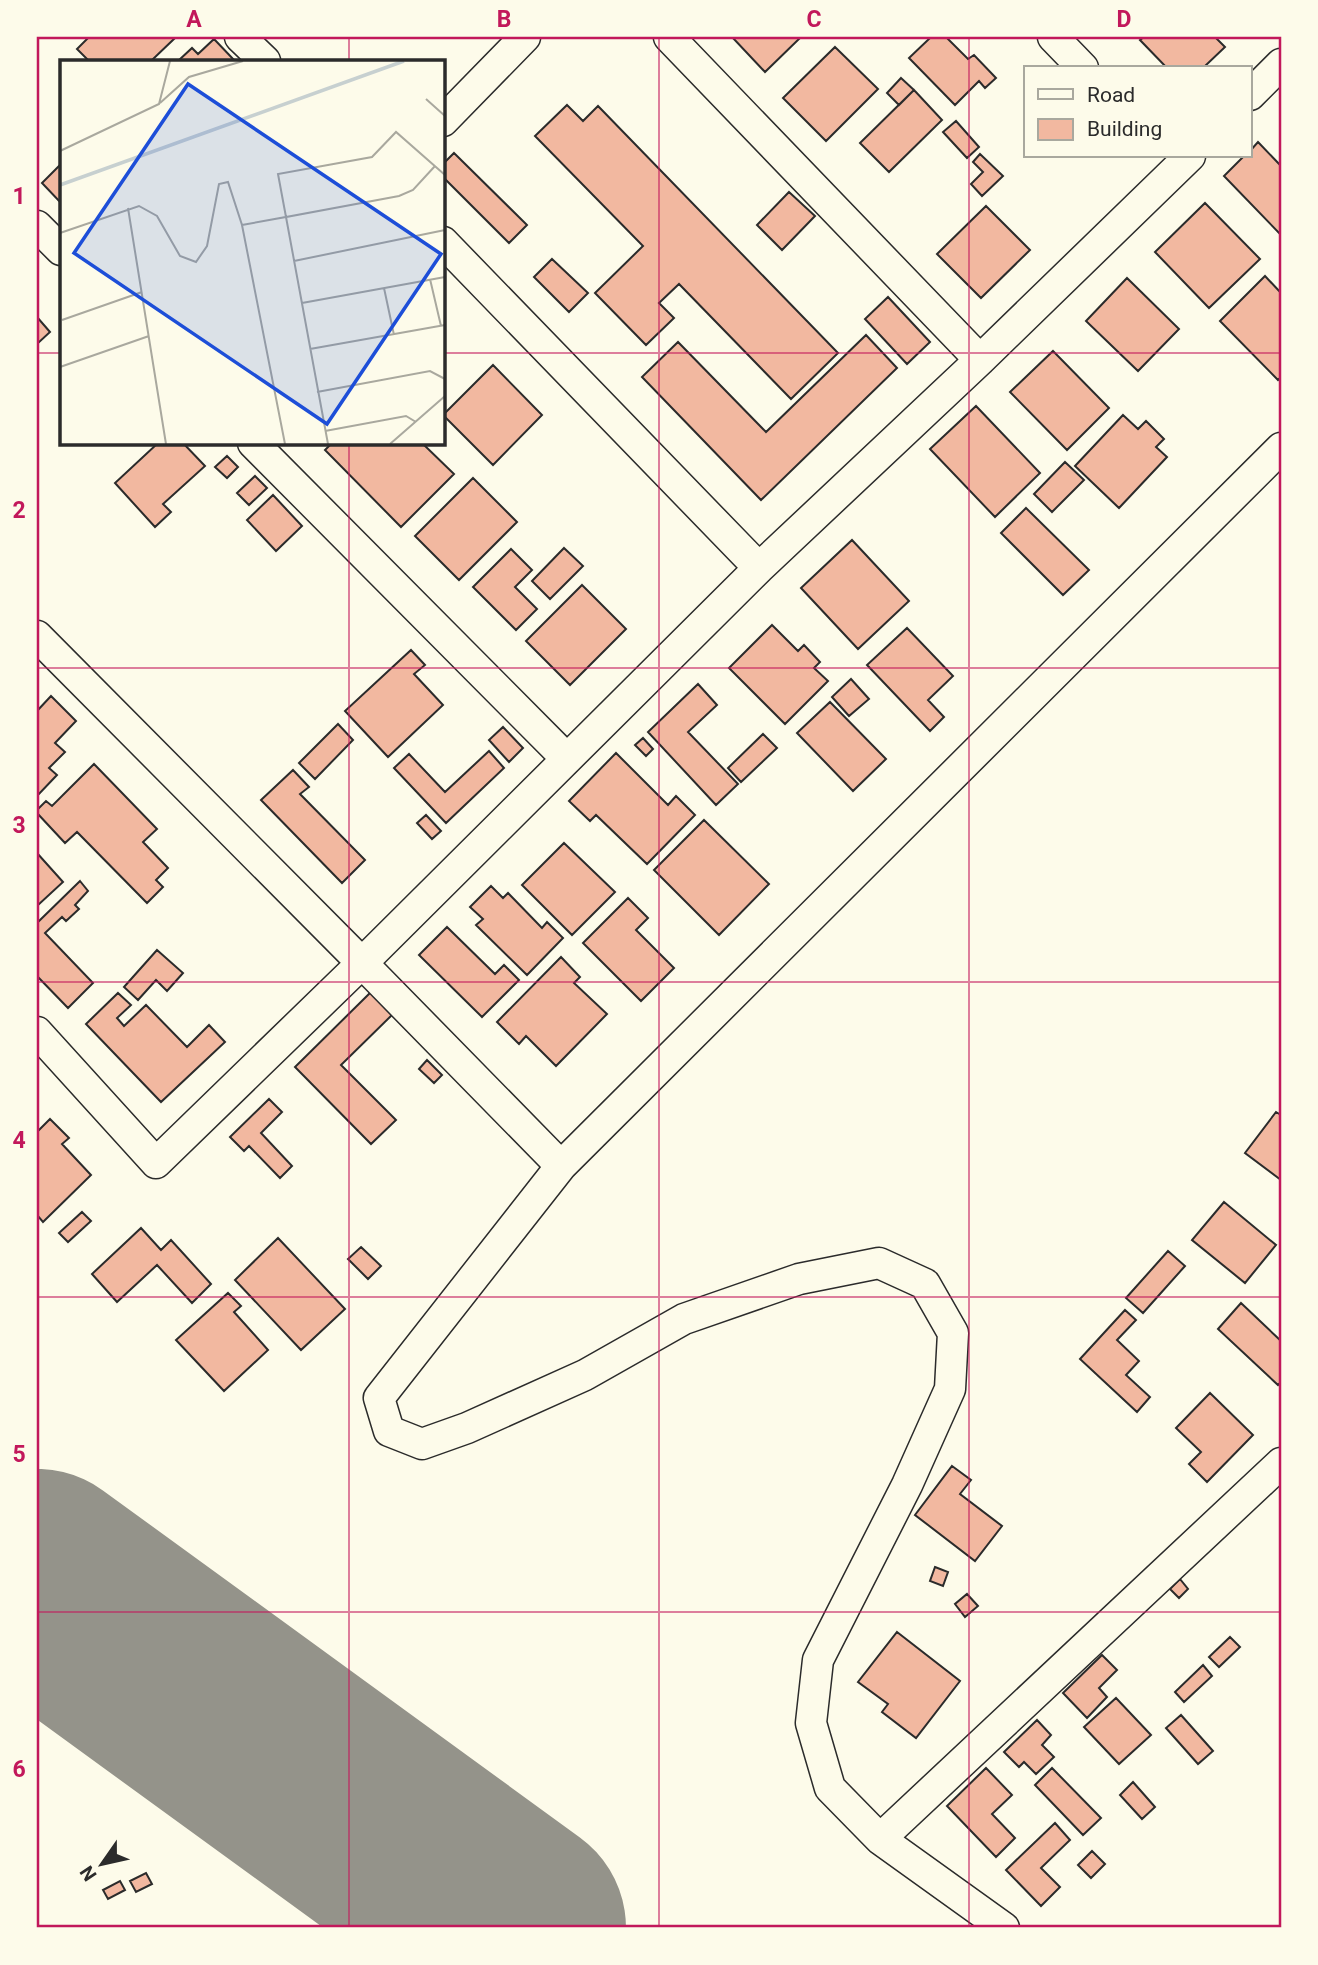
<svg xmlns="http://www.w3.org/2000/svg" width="1318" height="1965" font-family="Roboto,sans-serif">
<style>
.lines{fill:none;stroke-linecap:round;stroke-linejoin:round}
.runway{stroke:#94938a;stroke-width:224}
.building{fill:#f2b8a0;stroke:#2b2b2b;stroke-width:2}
.street-casing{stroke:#2b2b2b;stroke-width:33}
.street{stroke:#fdfbea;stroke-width:30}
.grid{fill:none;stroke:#c2185b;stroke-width:2;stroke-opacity:0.55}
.inset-river{fill:none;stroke:#c7d0d0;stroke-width:3.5}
.inset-road{fill:none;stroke:#a9a89e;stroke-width:2}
.view{fill:#1d4ed8;fill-opacity:0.15;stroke:#1d4ed8;stroke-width:3.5}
.inset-edge{fill:none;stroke:#2b2b2b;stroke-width:3.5}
.neatline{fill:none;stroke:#c2185b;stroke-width:2.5}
.grid-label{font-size:23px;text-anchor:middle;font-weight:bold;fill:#c2185b}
</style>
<rect width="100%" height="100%" fill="#fdfbea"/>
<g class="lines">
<path class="runway" d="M37 1581 514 1928"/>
</g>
<path class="building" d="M89 37 152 38 176 37 151 61H89L77 49Z
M732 37H801L765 72Z
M931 37H946L968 59 974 55 996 78 985 88 979 81 955 105 909 58Z
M1144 37H1215L1225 47 1204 67 1206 68H1167L1140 40Z
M214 39 235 61H178L192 48 198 54Z
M835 47 878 89 826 141 783 98Z
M901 78 914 90 899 105 887 93Z
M914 90 942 120 889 172 860 143Z
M567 105 583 121 598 106 838 353 791 399 679 284 659 303 674 318 646 345 595 293 643 246 535 136Z
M956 121 979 147 967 158 943 132Z
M1258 142 1281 166V235L1224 176 1244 156H1250V151Z
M454 153 527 225 509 243 443 177V164Z
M980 154 1003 176 982 196 971 184 983 172 973 162Z
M61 164V203L42 183Z
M789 192 815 216 782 250 757 225Z
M1205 203 1260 259 1209 308 1155 252Z
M986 206 1030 250 981 298 937 254Z
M552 259 588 293 569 312 534 277Z
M1265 276 1281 293V377L1278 380 1220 321Z
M1127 278 1179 329 1138 371 1086 321Z
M888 297 930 342 907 364 865 319Z
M37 317 50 332 37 344Z
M866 335 897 368 761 500 642 377 678 342 766 432Z
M1053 351 1109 408 1067 450 1010 392Z
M493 365 542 415 493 465 443 415Z
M976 406 1040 473 995 517 930 449Z
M1123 415 1138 429 1146 421 1164 439 1156 447 1167 457 1119 508 1075 466Z
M158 443H183L205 466 163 504 171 512 155 527 115 483Z
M332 443H422L454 474 401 527 325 450Z
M227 456 238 467 227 478 215 467Z
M1065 462 1084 480 1052 512 1034 494Z
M255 476 267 488 249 505 237 493Z
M473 478 517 522 459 580 415 536Z
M273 495 302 526 276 551 247 520Z
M1026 508 1089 570 1063 595 1001 533Z
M852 540 909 601 858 649 801 588Z
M564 548 583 566 550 599 532 581Z
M511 549 532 570 515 587 537 609 516 630 473 587Z
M582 585 626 629 570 685 526 641Z
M772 625 798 651 804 645 820 662 814 668 828 681 785 724 729 668Z
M907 628 953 676 928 700 944 717 930 731 867 665Z
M411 650 425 665 414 674 443 705 388 757 345 711Z
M851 679 869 699 849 716 832 697Z
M698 684 717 705 688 732 738 784 716 805 648 732Z
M51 696 76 721 55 743 65 752 49 768 57 775 37 796V711Z
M830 702 886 759 853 791 797 733Z
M338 724 353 740 315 779 299 763Z
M503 727 523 748 509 762 489 740Z
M763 734 777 748 741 782 728 768Z
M643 738 653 749 646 756 635 745Z
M489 751 504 768 446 823 394 768 409 754 445 792Z
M616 753 668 805 676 796 695 815 647 864 596 815 590 821 569 801Z
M94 764 157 829 143 842 168 868 156 880 163 887 147 903 77 832 65 843 37 813V810L46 801 52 806Z
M293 770 309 787 300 794 365 860 342 883 261 800Z
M426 815 441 831 432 839 417 823Z
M704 820 769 884 719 935 654 870Z
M564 843 615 892 572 935 522 885Z
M37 853 63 882 37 906Z
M80 881 88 891 75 905 79 909 66 921 62 917 45 933 93 983 68 1008 37 976V923Z
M491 886 503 898 508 893 542 928 547 922 563 938 527 975 476 925 483 919 470 907Z
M628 898 648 918 636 930 674 968 641 1001 583 943Z
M447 927 495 974 504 965 519 980 482 1017 419 955Z
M157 950 183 973 167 991 156 980 138 1000 124 987Z
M561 957 580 977 574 983 607 1014 556 1066 526 1036 519 1044 497 1022Z
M373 990 395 1012 341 1065 396 1120 371 1144 295 1067Z
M118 993 131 1005 117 1018 124 1026 146 1005 187 1047 209 1025 225 1042 161 1102 86 1024Z
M427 1060 442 1075 434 1083 419 1069Z
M269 1099 282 1112 261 1133 292 1166 280 1178 249 1146 244 1151 230 1137Z
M1276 1112 1281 1115V1180L1245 1153Z
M50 1119 69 1138 62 1144 91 1175 43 1222 37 1215V1132Z
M1224 1202 1276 1245 1245 1283 1192 1240Z
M82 1212 91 1221 68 1242 59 1233Z
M141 1228 161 1250 171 1240 211 1284 192 1303 157 1265 117 1302 92 1274Z
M278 1238 345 1309 301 1350 235 1280Z
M361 1247 381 1266 368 1279 348 1259Z
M1168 1251 1185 1266 1143 1313 1126 1298Z
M228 1293 241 1306 234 1312 268 1350 224 1391 176 1340Z
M1241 1303 1281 1341V1382L1278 1385 1218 1329Z
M1125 1310 1136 1320 1117 1340 1139 1361 1126 1375 1150 1397 1137 1412 1080 1359Z
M1210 1393 1253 1435 1207 1482 1189 1464 1201 1452 1176 1428Z
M952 1466 971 1480 960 1494 1002 1526 975 1561 915 1515Z
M935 1567 948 1572 943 1586 930 1581Z
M1180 1579 1188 1589 1179 1598 1170 1589Z
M967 1594 978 1606 965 1617 955 1604Z
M897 1632 960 1681 916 1738 882 1712 888 1704 858 1682Z
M1230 1637 1240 1647 1219 1667 1209 1657Z
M1102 1655 1117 1670 1099 1688 1107 1697 1087 1718 1063 1693Z
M1203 1665 1212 1676 1184 1702 1175 1692Z
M1116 1698 1151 1735 1119 1764 1084 1727Z
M1181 1715 1213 1751 1198 1764 1166 1728Z
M1037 1720 1051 1735 1042 1745 1054 1757 1036 1774 1024 1762 1019 1767 1004 1752Z
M986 1768 1012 1795 992 1814 1015 1838 996 1857 947 1806Z
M1052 1768 1101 1818 1083 1835 1035 1785Z
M1133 1782 1155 1807 1142 1819 1120 1795Z
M1055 1823 1070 1840 1041 1868 1060 1887 1041 1906 1006 1870Z
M1092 1851 1105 1864 1091 1878 1078 1865Z
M146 1873 152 1884 136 1892 130 1881Z
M120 1881 125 1890 108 1899 103 1890Z"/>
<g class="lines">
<g class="street-casing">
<path id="street" d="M240 37 265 61
M669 37 980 360
M1053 37 1083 68
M1250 95 1281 64
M443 121 525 37
M37 226 61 250
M443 242 759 568
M253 443 567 759
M37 636 362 963 156 1163 37 1032
M561 1166 362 963 759 568 980 360 1190 156
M880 1839 1281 1463
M1004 1928 880 1839 830 1788 811 1723 818 1660 907 1485 950 1389 953 1333 925 1284 879 1263 799 1279 684 1319 585 1375 467 1428 422 1444 389 1431 379 1398 561 1166 1281 448"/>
</g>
<use href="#street" class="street"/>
</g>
<path class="grid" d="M349 37V61M659 37V1928M969 37V1928M37 353H61M443 353H1281M349 443V1928M37 668H1281M37 982H1281M37 1297H1281M37 1612H1281"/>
<g transform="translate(60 60)">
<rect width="385" height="385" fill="#fdfbea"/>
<path class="inset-river" d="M0 125 344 1"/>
<path class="inset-road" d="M366 39 385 56M100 43 129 17 183 1M0 91 99 44 110 1M375 106 353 130 339 136 226 157 218 114 312 97 336 72 385 115M68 148 106 384M182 165 226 157 268 384M0 173 79 146 97 156 120 196 136 202 147 186 159 124 168 122 182 165 225 384M234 201 385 170M370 219 381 266M324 228 334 275M242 243 385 217M2 260 82 232M250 289 385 265M0 307 89 276M257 332 370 311 385 319M265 371 346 356 356 362M330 384 385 336"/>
<path class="view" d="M128 24 381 194 267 364 14 193Z"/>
<rect width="385" height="385" class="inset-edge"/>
</g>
<rect width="1318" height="1965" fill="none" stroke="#fdfbea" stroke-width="77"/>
<rect x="1024" y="66" width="228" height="91" fill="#fdfbea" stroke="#a9a89e" stroke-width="2"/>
<rect x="1038" y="89" width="35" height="10" fill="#fdfbea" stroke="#a9a89e" stroke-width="2"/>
<text x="1087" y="102" font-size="21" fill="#2b2b2b">Road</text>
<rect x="1038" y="119" width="35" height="21" fill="#f2b8a0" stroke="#a9a89e" stroke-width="2"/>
<text x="1087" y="136" font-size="21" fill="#2b2b2b">Building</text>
<g transform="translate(102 1864) rotate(236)" stroke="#fdfbea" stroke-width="5" paint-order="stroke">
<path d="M0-5L12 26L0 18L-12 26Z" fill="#2b2b2b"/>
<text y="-10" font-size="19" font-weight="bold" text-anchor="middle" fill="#2b2b2b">N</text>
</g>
<rect x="38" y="38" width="1242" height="1888" class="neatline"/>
<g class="grid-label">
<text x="194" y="27">A</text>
<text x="504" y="27">B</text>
<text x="814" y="27">C</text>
<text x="1124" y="27">D</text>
<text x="19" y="204">1</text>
<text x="19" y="518">2</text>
<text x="19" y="833">3</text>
<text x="19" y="1148">4</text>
<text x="19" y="1462">5</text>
<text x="19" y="1777">6</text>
</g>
</svg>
